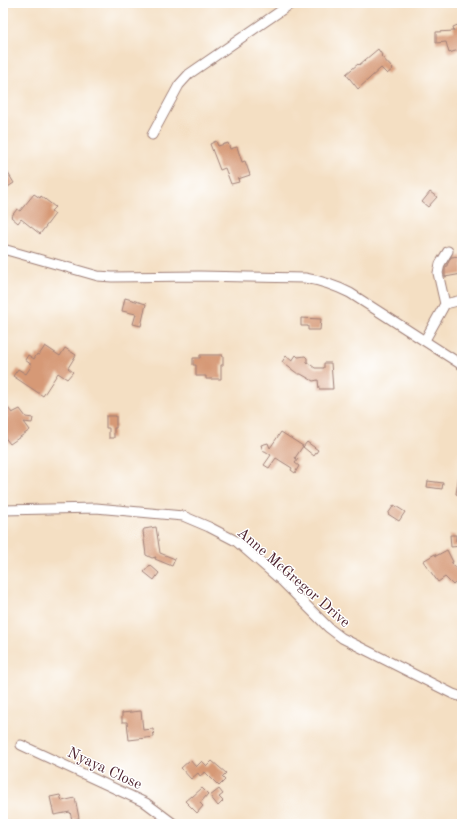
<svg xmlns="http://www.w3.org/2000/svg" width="465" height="827" font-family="'Old Standard TT',serif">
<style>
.building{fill:#d69976}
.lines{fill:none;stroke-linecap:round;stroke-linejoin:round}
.minor-casing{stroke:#9f7f77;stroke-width:11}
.minor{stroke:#fff;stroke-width:9}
.labels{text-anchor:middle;stroke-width:3;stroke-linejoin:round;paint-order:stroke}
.street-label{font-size:15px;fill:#4a1f2b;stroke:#fff}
</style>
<rect width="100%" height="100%" fill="#fff"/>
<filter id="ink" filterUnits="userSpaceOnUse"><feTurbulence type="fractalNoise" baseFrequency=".025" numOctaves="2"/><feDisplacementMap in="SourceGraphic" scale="8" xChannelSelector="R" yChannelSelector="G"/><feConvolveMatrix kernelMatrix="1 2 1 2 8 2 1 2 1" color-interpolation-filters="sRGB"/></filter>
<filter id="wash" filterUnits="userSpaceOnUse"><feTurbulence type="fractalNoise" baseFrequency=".012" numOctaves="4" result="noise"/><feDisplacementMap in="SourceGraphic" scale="16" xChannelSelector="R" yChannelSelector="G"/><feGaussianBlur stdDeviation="0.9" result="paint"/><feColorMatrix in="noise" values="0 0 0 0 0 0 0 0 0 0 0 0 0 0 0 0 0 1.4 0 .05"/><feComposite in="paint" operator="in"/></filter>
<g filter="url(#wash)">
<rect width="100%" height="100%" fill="#f4dfc3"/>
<g id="blocks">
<path class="building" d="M460 24 462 29V49L449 53 446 42 436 43V32L454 31 453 27Z
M378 49 382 55 381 56 393 69 387 74 381 68 358 89 346 74 358 64 359 65Z
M216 141 218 146 228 143 230 149 237 147 242 162 245 161 250 175 238 179 239 182 231 184 225 168 220 170 210 144Z
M3 165 14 183 3 190Z
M430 192 437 197 428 207 422 202Z
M34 194 40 198 41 196 55 207 51 211 55 214 40 234 21 219 18 223 11 217 17 209 20 211Z
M462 256V274L445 277V267H447V265L451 257Z
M125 298 146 304 141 326 133 324 136 314 122 311Z
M301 318 321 319 320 330H308V326H301Z
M45 346 60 356 65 348 76 355 68 368 73 372 67 379 58 373 43 396 13 376 18 369 26 374 32 365 25 360 28 355 34 359 37 354 39 355Z
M200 355H223V365H221V379H206V376H196V365H193V358H200Z
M296 355 298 357 305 356 307 358V362L315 368H324V363H331L333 389H319L318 380 313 381 301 374H298L282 362 286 356 292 361Z
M8 408 12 413 20 409 26 417 33 418 32 423 24 422 30 430 10 444 3 435V420L8 417 3 412Z
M106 416H116V428H114V438H109V428H106Z
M281 432 303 446 295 458 298 459 295 463 299 466 295 473 291 470 292 468 276 458 269 468 264 465 271 455 265 451H263L261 445 268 443 270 448Z
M307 442 318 450 314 456 303 447Z
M459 474 462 475V496L456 494Z
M428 481 443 483 442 489 427 487Z
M394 505 405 512 399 521 388 514Z
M156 527 160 553 175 559 172 566 155 559 156 557 152 558 146 555 143 531 144 529Z
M450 535H456V541L462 540V546L451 547Z
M447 550 453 562 451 563 462 575V577L453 585 445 577 438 582 423 561 435 554 436 556Z
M150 565 159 573 154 580 144 572Z
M141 711 143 730 153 729 154 737 129 740 127 722H122V713Z
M190 760 196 767 202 761 207 766 212 761 226 773 222 777 225 780 219 786 205 772 200 776 198 773 191 779 181 768Z
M202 788 208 794 200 803 203 806 197 813 185 801 191 796 192 797Z
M219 789 223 794 219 797 223 801 218 806 210 796Z
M60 795 62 801 75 798 79 818 72 820 70 812 54 815 50 797Z"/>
</g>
</g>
<g filter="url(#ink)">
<use href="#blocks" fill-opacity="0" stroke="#9f7f77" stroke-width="1"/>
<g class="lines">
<g class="minor-casing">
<path id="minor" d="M152 135 179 85 189 74 292 3
M3 249 98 276 112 277 199 276 305 278C323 281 334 285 350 293L462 365
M445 304 438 273 440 264 448 251
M425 340 445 304 462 300
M3 510 96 508 183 516 209 527 236 541 282 581 329 628 342 638 453 694 462 697
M21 745 146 803 174 824"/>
</g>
<use href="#minor" class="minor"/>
</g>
</g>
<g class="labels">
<g class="street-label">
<text transform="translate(294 577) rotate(41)" y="5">Anne McGregor Drive</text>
<text transform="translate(105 768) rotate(25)" y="5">Nyaya Close</text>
</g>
</g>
<rect width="465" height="827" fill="none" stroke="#fff" stroke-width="16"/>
</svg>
